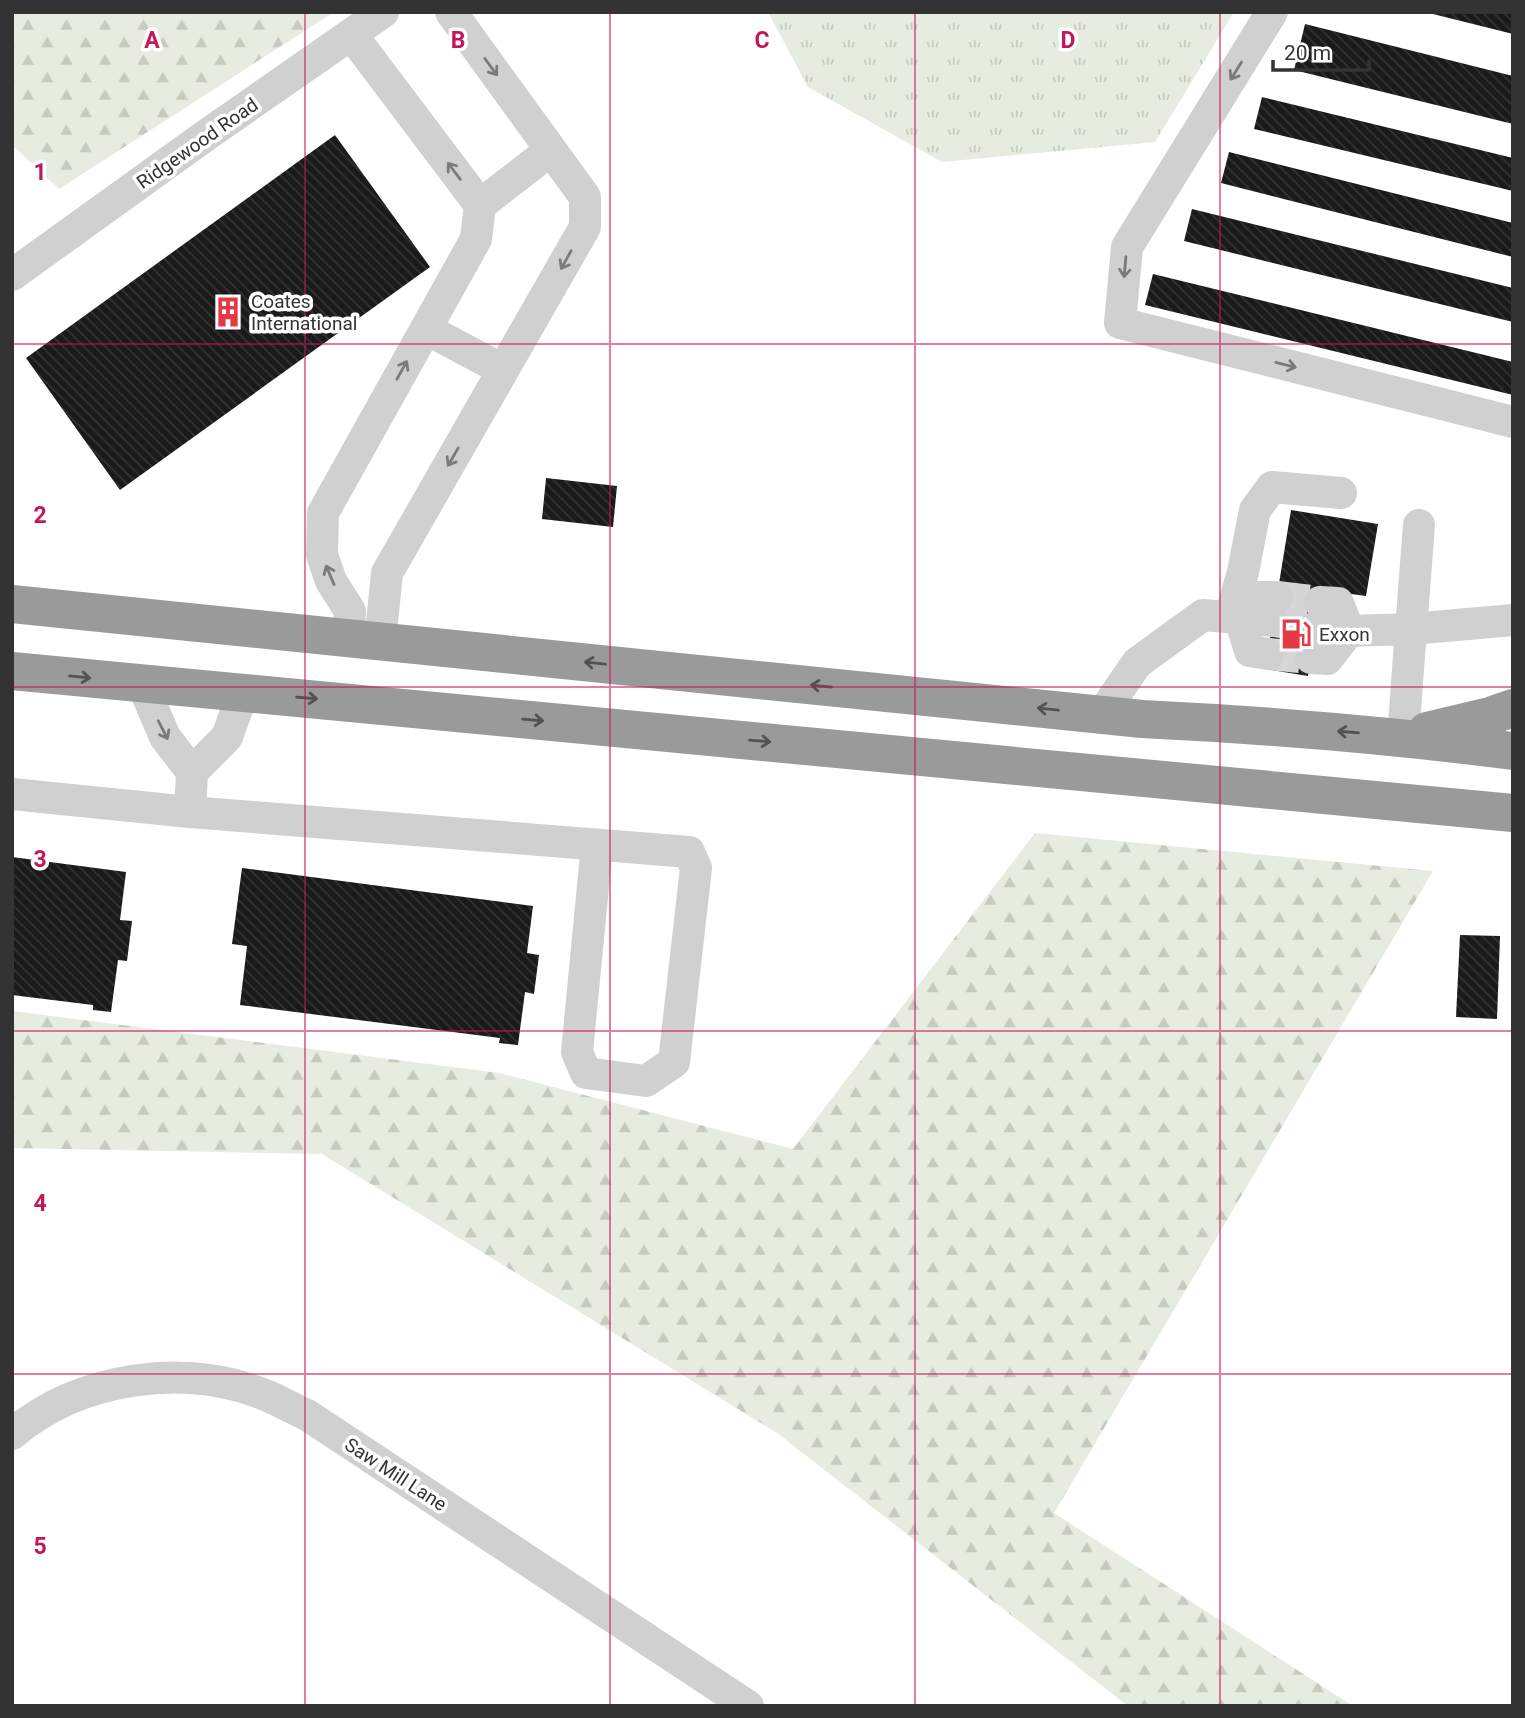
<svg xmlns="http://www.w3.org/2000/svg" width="1525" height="1718" font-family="Roboto,sans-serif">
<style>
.grass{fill:url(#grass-tufts)}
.forest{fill:url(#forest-firs)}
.building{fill:url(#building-back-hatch)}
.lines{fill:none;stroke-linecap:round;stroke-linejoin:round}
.minor-tunnel{stroke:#d6d6d6;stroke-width:32;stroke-dasharray:32 16;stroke-linecap:butt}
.minor{stroke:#d0d0d0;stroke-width:32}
.highway{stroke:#9a9a9a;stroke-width:38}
.oneway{stroke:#7a7a7a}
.oneway2{stroke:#525252}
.grid{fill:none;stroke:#c2185b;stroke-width:2;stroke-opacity:0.55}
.labels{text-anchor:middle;stroke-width:7;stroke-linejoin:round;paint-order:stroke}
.street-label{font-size:19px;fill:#333;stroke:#fff}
.poi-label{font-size:19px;fill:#333;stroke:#fff;text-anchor:start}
.grid-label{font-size:23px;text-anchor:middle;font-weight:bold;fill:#c2185b;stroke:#fff;stroke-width:7;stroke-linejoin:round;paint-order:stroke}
</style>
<defs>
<pattern id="grass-tufts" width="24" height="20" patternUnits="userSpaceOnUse" patternTransform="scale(1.75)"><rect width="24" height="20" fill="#e6ecdf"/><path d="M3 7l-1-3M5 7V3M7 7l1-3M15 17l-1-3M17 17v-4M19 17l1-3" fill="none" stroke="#c6cbc0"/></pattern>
<pattern id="forest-firs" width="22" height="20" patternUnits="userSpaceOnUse" patternTransform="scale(1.75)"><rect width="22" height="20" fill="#e6ecdf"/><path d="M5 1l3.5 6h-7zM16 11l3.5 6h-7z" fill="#c6cbc0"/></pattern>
<pattern id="building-back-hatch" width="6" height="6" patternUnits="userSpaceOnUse" patternTransform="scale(1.75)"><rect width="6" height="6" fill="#1a1a1a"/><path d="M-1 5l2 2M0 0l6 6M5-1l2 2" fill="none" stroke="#333"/></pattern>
</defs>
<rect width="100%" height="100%" fill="#fff"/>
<path class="grass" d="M768 12H1234L1155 142 942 162 808 87Z"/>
<path class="forest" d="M12 12H334L59 189 12 145Z
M1035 833 1433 871 1054 1513 1353 1706H1128L777 1433 322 1154 12 1148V1011L499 1073 793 1149Z"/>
<path class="building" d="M1429 12H1513V34L1429 13Z
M1305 24 1513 76V124L1294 70Z
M1262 97 1513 158V191L1254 129Z
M335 135 430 267 120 490 26 358Z
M1229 152 1513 223V257L1221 183Z
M1192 209 1513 288V322L1184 241Z
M1153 274 1513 362V395L1145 305Z
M546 478 617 486 613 527 542 519Z
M1291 510 1378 524 1366 596 1322 590 1308 676 1265 669Z
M12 857 126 872 120 920 132 921 127 961 118 960 111 1012 93 1010V1005L12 995Z
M242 868 533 906 527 953 539 955 534 994 525 992 518 1045 499 1043 500 1038 240 1005 247 946 232 944Z
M1460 935 1500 936 1497 1019 1456 1017Z"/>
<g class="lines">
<path class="minor-tunnel" d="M1277 597 1320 602
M1273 621 1316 627
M1268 654 1311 658"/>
<path class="minor" d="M1272 12 1127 247 1120 323 1513 422
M480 205 551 150
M12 275 205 136 383 12
M426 329 503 370
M1419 525 1411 629 1513 620
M1230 617 1243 572 1255 510 1272 487 1341 493
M1316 627 1349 631 1411 629 1403 737
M349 638 350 611 331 581 322 555 323 513 476 239 480 205 351 34
M380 642 387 573 585 227V197L451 12
M1268 654 1250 651 1240 618 1257 597H1277
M1311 658 1327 659 1349 631 1338 603 1320 602
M142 683 165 737 192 772 190 812 689 852 696 868 674 1062 646 1081 586 1073 577 1052 597 845
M1102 714 1137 663 1203 615 1273 621
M192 772 227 737 243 692
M12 794 190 812
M12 1434C81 1376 185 1362 268 1396 281 1402 294 1409 307 1415L748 1706"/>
<path class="highway" d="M12 604 1142 719C1266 725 1389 735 1513 751
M12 671 1513 813
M1427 731 1490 716 1513 708"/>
</g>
<defs><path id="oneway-shaft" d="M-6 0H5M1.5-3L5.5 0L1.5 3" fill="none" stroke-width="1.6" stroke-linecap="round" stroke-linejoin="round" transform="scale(1.75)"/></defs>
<g class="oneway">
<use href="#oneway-shaft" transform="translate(491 67) rotate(54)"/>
<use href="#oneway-shaft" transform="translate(1236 71) rotate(122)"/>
<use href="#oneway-shaft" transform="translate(454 171) rotate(-127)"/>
<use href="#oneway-shaft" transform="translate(566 260) rotate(119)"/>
<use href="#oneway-shaft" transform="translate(1125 267) rotate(95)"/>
<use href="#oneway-shaft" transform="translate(1286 365) rotate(14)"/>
<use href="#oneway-shaft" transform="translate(402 370) rotate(-61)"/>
<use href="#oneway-shaft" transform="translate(453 457) rotate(120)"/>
<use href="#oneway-shaft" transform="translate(330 575) rotate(-113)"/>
<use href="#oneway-shaft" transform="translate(163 730) rotate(63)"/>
</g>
<g class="oneway2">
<use href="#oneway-shaft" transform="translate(595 663) rotate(-174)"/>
<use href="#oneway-shaft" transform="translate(80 677) rotate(6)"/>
<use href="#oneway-shaft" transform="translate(821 686) rotate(-174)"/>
<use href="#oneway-shaft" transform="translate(307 698) rotate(5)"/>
<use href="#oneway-shaft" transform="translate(1048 709) rotate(-174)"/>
<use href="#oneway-shaft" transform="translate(533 720) rotate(5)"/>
<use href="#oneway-shaft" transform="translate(1348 732) rotate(-175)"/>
<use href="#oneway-shaft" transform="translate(760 741) rotate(5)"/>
</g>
<path class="grid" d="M305 12V1706M610 12V1706M915 12V1706M1220 12V1706M12 344H1513M12 687H1513M12 1031H1513M12 1374H1513"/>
<defs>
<g id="building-bare" transform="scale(2.415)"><path d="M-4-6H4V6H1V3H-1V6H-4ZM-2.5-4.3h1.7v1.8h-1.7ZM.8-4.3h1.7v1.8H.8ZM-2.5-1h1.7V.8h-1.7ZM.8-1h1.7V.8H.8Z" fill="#e63946" stroke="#fff" stroke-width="2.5" paint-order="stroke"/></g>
<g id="fuel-bare" transform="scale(2.415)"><path d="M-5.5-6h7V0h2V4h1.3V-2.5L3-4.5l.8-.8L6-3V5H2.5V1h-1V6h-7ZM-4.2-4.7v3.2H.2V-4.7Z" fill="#e63946" stroke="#fff" stroke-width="2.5" paint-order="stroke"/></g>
</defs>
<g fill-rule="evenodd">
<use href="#building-bare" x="228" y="312"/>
<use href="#fuel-bare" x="1296" y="634"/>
</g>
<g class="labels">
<g class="street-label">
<text transform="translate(197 143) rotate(-35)" y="7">Ridgewood Road</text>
<text transform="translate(396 1474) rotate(33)" y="7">Saw Mill Lane</text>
</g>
<g class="poi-label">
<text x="251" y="308">Coates<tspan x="251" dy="22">International</tspan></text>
<text x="1319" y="641">Exxon</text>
</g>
</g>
<g class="grid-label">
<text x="152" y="48">A</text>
<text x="458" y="48">B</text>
<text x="762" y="48">C</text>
<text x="1068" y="48">D</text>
<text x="40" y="180">1</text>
<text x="40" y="523">2</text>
<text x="40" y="867">3</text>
<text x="40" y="1211">4</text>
<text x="40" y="1554">5</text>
</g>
<rect width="1525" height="1718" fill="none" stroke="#333333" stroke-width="28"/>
<path d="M1273 60v10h96v-10" fill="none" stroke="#333333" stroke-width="3.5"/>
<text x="1284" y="60" font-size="21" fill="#333333" stroke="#ffffff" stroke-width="5" paint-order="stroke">20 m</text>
</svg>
